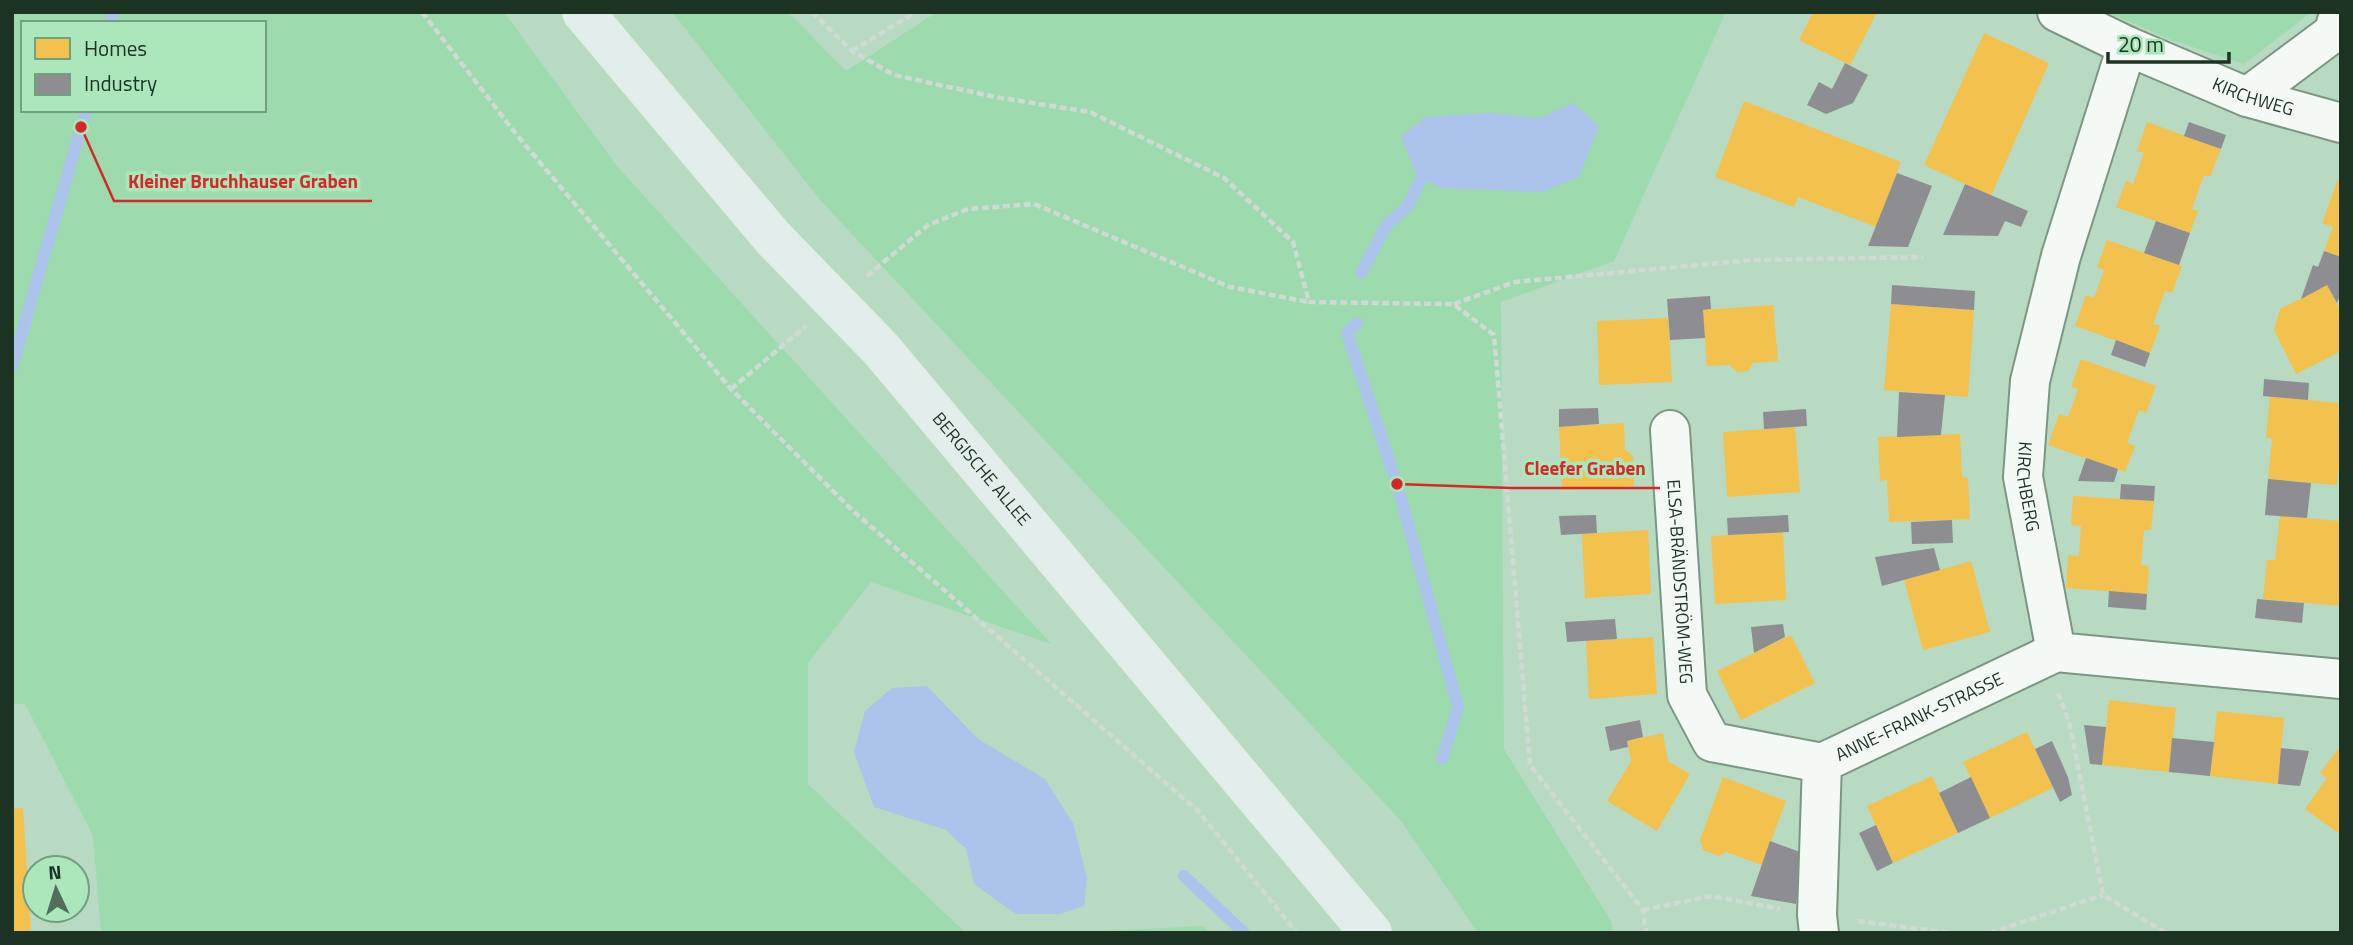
<svg xmlns="http://www.w3.org/2000/svg" width="2353" height="945" font-family="'Titillium Web',sans-serif">
<style>
.green{fill:#9ddbaf;fill-rule:evenodd}
.water{fill:#acc3eb}
.homes{fill:#f2c14e}
.industry{fill:#8d8d92}
.lines{fill:none;stroke-linecap:round;stroke-linejoin:round}
.stream{stroke:#acc3eb;stroke-width:12}
.minor-casing{stroke:#7c9684;stroke-width:42}
.major-casing{stroke:#e0eee4;stroke-width:42}
.path{stroke:#cfdad2;stroke-width:4.5;stroke-dasharray:7 3.5;stroke-linecap:butt}
.minor{stroke:#f4f9f6;stroke-width:38}
.major{stroke:#e2eeec;stroke-width:38}
.major-bridge-casing{stroke:#e0eee4;stroke-width:42;stroke-linecap:butt}
.major-bridge{stroke:#e2eeec;stroke-width:38}
.labels{text-anchor:middle;stroke-width:7;stroke-linejoin:round;paint-order:stroke}
.street-label{font-size:18px;fill:#1c3323;stroke:#ace7bc}
.leader{fill:none;stroke:#d62828;stroke-width:2.5}
.callout-dot{fill:#d62828;stroke:#ace7bc;stroke-width:2.5}
.callout-label{font-size:19px;text-anchor:middle;font-weight:bold;fill:#d62828;stroke:#ace7bc;stroke-width:7;stroke-linejoin:round;paint-order:stroke}
</style>
<rect width="100%" height="100%" fill="#b9dac2"/>
<path class="green" d="M12 12H504L617 166 1051 644 871 582 808 663V784L966 933H101L93 836 25 704H12ZM23 23H264V110H23Z
M672 12H788L846 71 937 12H1726L1614 261 1501 302 1504 749 1611 921 1613 933H1478L1401 821 821 201Z
M2107 12H2312L2244 64 2171 40Z
M1204 926 1209 933H1061Z"/>
<path class="water" d="M1573 103 1599 126 1579 177 1542 192 1440 188 1416 173 1401 137 1425 117 1490 113 1540 118Z
M927 686 978 739 1045 779 1073 823 1087 878 1084 906 1060 914H1016L974 884 966 849 946 830 874 807 854 752 865 711 892 688Z"/>
<path class="homes" d="M1813 12H1877L1850 65 1799 40Z
M1984 33 2049 63 1991 196 1924 165Z
M1744 101 1901 162 1876 227 1798 197 1794 207 1715 177Z
M2147 122 2221 149 2210 177 2204 175 2192 209 2198 211 2190 233 2116 207 2126 181 2133 184 2144 153 2137 151Z
M2338 179 2341 180V257L2324 251 2333 227 2322 223Z
M2107 240 2182 266 2172 293 2165 291 2153 324 2160 326 2150 353 2075 326 2086 295 2094 298 2104 270 2097 267Z
M2327 285 2341 311V351L2296 374 2274 330 2280 309Z
M1891 304 1974 310 1968 397 1884 390Z
M1773 305 1778 361 1753 363 1748 371 1737 372 1729 365 1707 366 1703 310Z
M1668 318 1672 382 1599 385 1597 321Z
M2081 359 2156 386 2146 413 2139 410 2127 443 2135 446 2125 472 2048 445 2059 414 2068 417 2078 389 2071 387Z
M2270 396 2338 403 2341 470H2338L2337 485 2268 479 2272 438H2266Z
M1624 423 1625 450 1633 456 1634 486 1562 490 1559 427Z
M1795 427 1800 492 1727 497 1723 432Z
M1960 434 1962 477 1968 478 1970 519 1889 522 1887 480 1880 481 1878 437Z
M2073 496 2154 501 2151 530H2144L2141 565 2149 566 2147 594 2066 588 2068 555 2079 556 2081 526 2071 525Z
M2280 516 2341 521V606L2263 599 2267 560H2275Z
M1648 530 1651 594 1585 598 1582 534Z
M1783 532 1786 600 1715 604 1711 536Z
M1971 561 1990 632 1923 650 1904 580Z
M1791 635 1815 683 1741 720 1717 671Z
M1653 637 1657 694 1589 699 1586 641Z
M2109 700 2176 708 2169 772 2102 765Z
M2217 711 2284 718 2278 784 2210 776Z
M2027 732 2053 788 1990 818 1963 762Z
M1663 733 1668 761 1690 774 1657 831 1607 801 1631 761 1627 741Z
M2341 745V835L2305 809 2327 778 2320 773Z
M1932 776 1958 833 1893 863 1867 806Z
M1723 777 1786 801 1762 865 1726 852 1719 856 1703 850 1700 840Z
M23 808 31 933H12V809Z"/>
<path class="industry" d="M1845 63 1868 75 1853 103 1826 114 1807 105 1819 82 1832 89Z
M2189 122 2226 135 2221 149 2184 136Z
M1897 173 1932 186 1908 247 1868 246Z
M1965 184 2028 211 2021 227 2005 221 1998 236 1943 235Z
M2156 221 2190 233 2179 265 2144 253Z
M2324 251 2341 257V293L2337 303 2327 285 2301 299 2313 265 2318 267Z
M1892 285 1975 291 1974 310 1891 304Z
M1710 296 1711 309 1703 310 1705 338 1670 340 1667 299Z
M2116 340 2150 353 2145 367 2111 355Z
M2264 379 2309 383 2308 400 2263 396Z
M1899 392 1945 395 1941 435 1897 437Z
M1598 408 1599 424 1559 427V409Z
M1806 409 1807 426 1764 429 1763 412Z
M2086 458 2118 469 2114 482 2078 481Z
M2268 479 2311 483 2307 518 2265 515Z
M2121 484 2155 486 2154 501 2120 499Z
M1596 515 1597 533 1561 535 1559 516Z
M1788 515 1789 532 1728 535 1727 518Z
M1952 520 1953 543 1912 544 1911 522Z
M1934 548 1940 570 1882 586 1875 557Z
M2109 591 2147 594 2146 610 2108 607Z
M2257 599 2304 603 2302 623 2255 618Z
M1615 619 1617 639 1567 642 1565 622Z
M1783 624 1785 637 1754 653 1751 627Z
M1640 720 1643 737 1627 741 1628 747 1610 751 1605 727Z
M2084 725 2106 727 2102 765 2090 764Z
M2172 738 2214 742 2210 776 2169 772Z
M2052 741 2068 777 2072 795 2060 802 2035 749Z
M2281 748 2309 751 2300 786 2278 784Z
M1971 777 1990 818 1958 833 1939 793Z
M1876 825 1893 863 1877 871 1859 833Z
M1770 841 1803 853 1796 904 1751 896Z"/>
<g class="lines">
<path class="stream" d="M110 23 113 12
M1361 273 1387 224 1407 207 1422 177
M1357 323 1347 333 1397 484 1458 707 1442 759
M12 367 86 110
M1184 876 1244 933"/>
<g class="minor-casing">
<g id="minor">
<path id="s1" d="M2057 12 2127 46 2247 97 2341 123"/>
<path id="s2" d="M2127 46 2061 256 2030 381 2023 477 2056 652 2341 679"/>
<path d="M2247 97 2333 33 2340 12"/>
<path id="s3" d="M1670 430 1687 695 1712 742 1822 763"/>
<path id="s4" d="M1819 933 1817 915 1822 763 2056 652"/>
</g>
</g>
<g class="major-casing">
<g id="major">
<path d="M583 12 773 238"/>
<path id="s5" d="M880 348 1371 933"/>
</g>
</g>
<path class="path" d="M422 12 516 134 731 389 852 510 1198 811 1297 933
M812 12 852 51 894 75 995 97 1090 112 1224 178 1293 242 1309 302 1453 304 1494 335 1530 765 1643 910 1646 933
M852 51 916 12
M867 276 928 225 968 209 1034 204 1230 287 1309 302
M1454 304 1515 282 1752 260 1923 257
M731 389 806 326
M2058 693 2069 721 2103 895 2166 933
M1643 910 1712 896 1780 909
M1858 921 1951 933
M1990 933 2103 895"/>
<use href="#minor" class="minor"/>
<use href="#major" class="major"/>
<g class="major-bridge-casing">
<path id="major-bridge" d="M773 238 880 348"/>
</g>
<use href="#major-bridge" class="major-bridge"/>
</g>
<g class="labels">
<g class="street-label">
<text dy="6" stroke="none"><textPath href="#s1" startOffset="214">KIRCHWEG</textPath></text>
<text dy="6" stroke="none"><textPath href="#s5" startOffset="158">BERGISCHE ALLEE</textPath></text>
<text dy="6" stroke="none"><textPath href="#s2" startOffset="455">KIRCHBERG</textPath></text>
<text dy="6" stroke="none"><textPath href="#s3" startOffset="152">ELSA-BRÄNDSTRÖM-WEG</textPath></text>
<text dy="6" stroke="none"><textPath href="#s4" startOffset="278">ANNE-FRANK-STRASSE</textPath></text>
</g>
</g>
<path class="leader" d="M81 127L114 201H372M1397 484L1511 488H1660"/>
<g class="callout-dot">
<circle cx="81" cy="127" r="7"/>
<circle cx="1397" cy="484" r="7"/>
</g>
<g class="callout-label">
<text x="243" y="188">Kleiner Bruchhauser Graben</text>
<text x="1585" y="475">Cleefer Graben</text>
</g>
<rect width="2353" height="945" fill="none" stroke="#1c3323" stroke-width="28"/>
<rect x="21" y="21" width="245" height="91" fill="#ace7bc" stroke="#729f7f" stroke-width="2"/>
<rect x="35" y="38" width="35" height="21" fill="#f2c14e" stroke="#729f7f" stroke-width="2"/>
<text x="84" y="56" font-size="21" fill="#1c3323">Homes</text>
<rect x="35" y="74" width="35" height="21" fill="#8d8d92" stroke="#729f7f" stroke-width="2"/>
<text x="84" y="91" font-size="21" fill="#1c3323">Industry</text>
<g transform="translate(56 889) rotate(356)"><circle r="33" fill="#ace7bc" stroke="#729f7f" stroke-width="2"/>
<path d="M0-5L12 26L0 18L-12 26Z" fill="#536d5b"/>
<text y="-10" font-size="19" font-weight="bold" text-anchor="middle" fill="#1c3323">N</text>
</g>
<path d="M2108 52v10h121v-10" fill="none" stroke="#1c3323" stroke-width="3.5"/>
<text x="2118" y="52" font-size="21" fill="#1c3323" stroke="#ace7bc" stroke-width="5" paint-order="stroke">20 m</text>
</svg>
